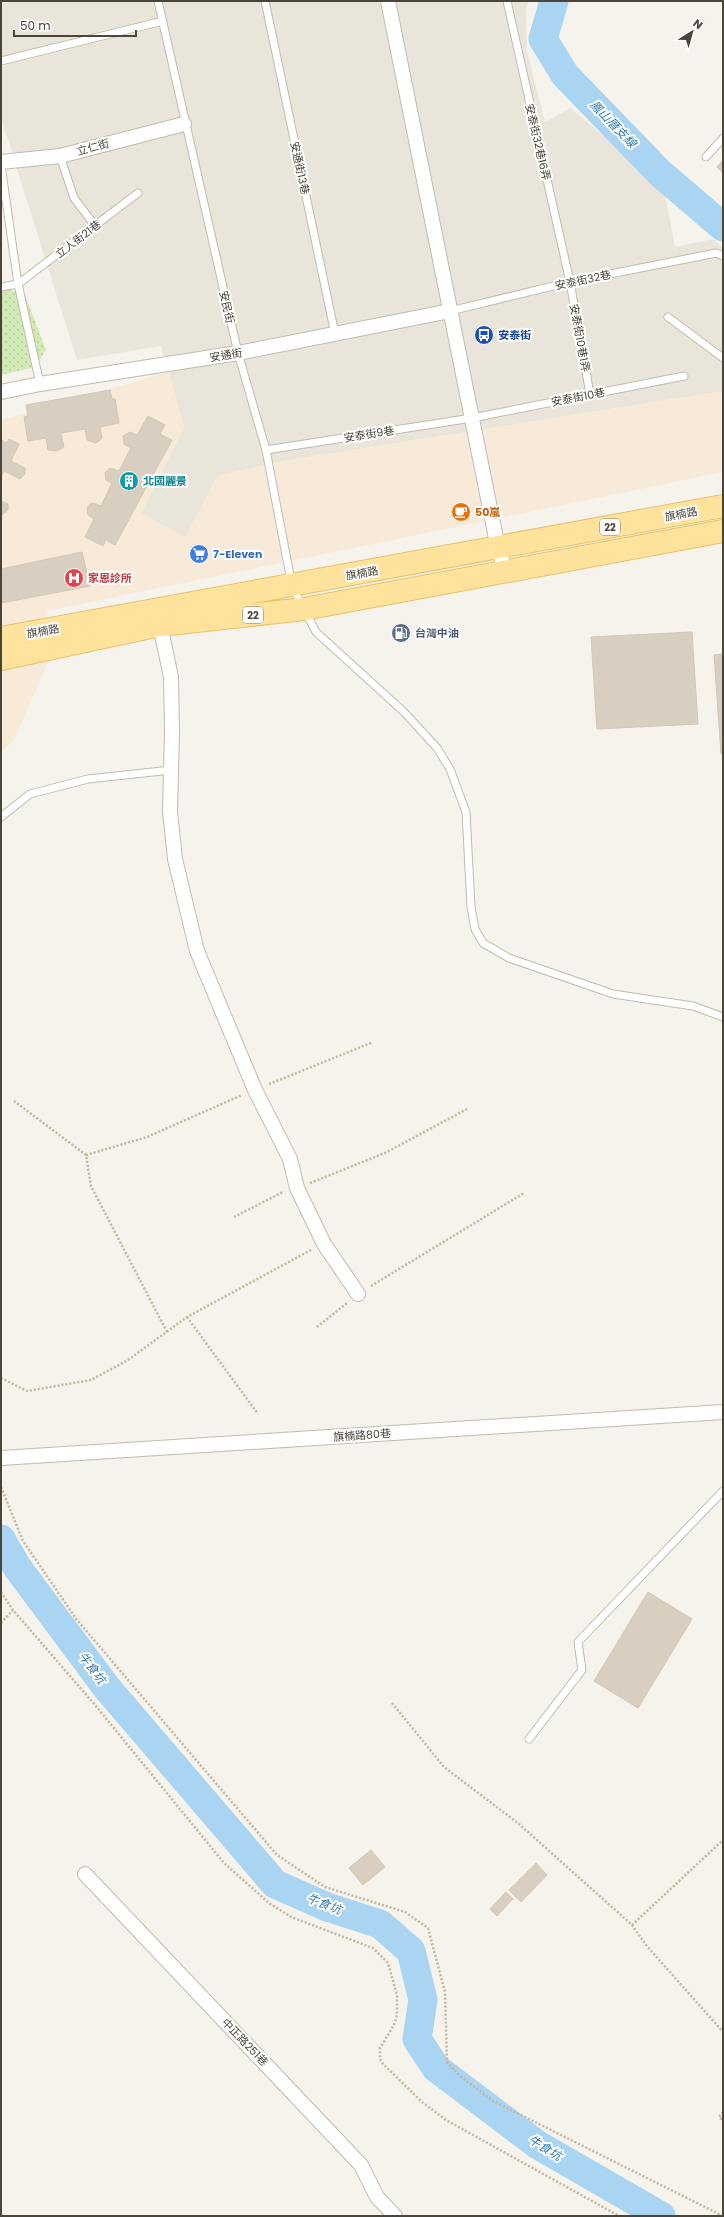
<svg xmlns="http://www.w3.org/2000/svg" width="724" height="2217" font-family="Poppins,'Noto Sans TC',sans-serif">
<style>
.residential{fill:#eae5da}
.commercial{fill:#f7ead8}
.grass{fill:url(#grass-dots)}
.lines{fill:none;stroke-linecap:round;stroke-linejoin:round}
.river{stroke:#a9d4f2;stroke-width:29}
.building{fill:#d8cfc1;stroke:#d3c7b4}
.lane-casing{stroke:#c2bbae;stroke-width:9}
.street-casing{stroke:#c2bbae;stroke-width:16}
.primary-casing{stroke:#e6c16a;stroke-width:24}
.path{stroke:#c4b79f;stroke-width:2.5;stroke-dasharray:2 2;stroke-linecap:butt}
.lane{stroke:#fff;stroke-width:7}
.street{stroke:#fff;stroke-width:14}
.primary{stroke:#ffe39c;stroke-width:22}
.labels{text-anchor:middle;stroke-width:4;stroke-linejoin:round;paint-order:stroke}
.shield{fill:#fff;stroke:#817c74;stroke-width:1}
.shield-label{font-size:10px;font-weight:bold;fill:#4b4439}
.street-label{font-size:11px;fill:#4b4439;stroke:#fff}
.transit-label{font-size:11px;font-weight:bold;fill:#164399;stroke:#fff;text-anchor:start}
.culture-label{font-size:11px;font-weight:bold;fill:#0d838f;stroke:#fff;text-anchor:start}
.food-label{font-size:11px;font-weight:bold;fill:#c56008;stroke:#fff;text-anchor:start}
.shop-label{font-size:11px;font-weight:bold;fill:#366cbe;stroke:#fff;text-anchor:start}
.health-label{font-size:11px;font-weight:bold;fill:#be3a42;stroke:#fff;text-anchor:start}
.service-label{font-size:11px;font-weight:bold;fill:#4e5e75;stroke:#fff;text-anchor:start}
.water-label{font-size:12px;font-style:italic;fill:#2e7ab2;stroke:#fff}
</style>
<defs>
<pattern id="grass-dots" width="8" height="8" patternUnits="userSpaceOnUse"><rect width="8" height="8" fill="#d2eab5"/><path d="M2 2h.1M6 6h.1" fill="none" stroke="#b6ca9c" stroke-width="1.8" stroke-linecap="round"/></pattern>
</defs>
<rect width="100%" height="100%" fill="#f6f3ec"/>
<path class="residential" d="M1 1H529L526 10 527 51 545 122 570 108 663 185 675 247 713 239 723 248V391L277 462 218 476 185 538 141 513 184 427 161 346 77 360 1 118Z"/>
<path class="commercial" d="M169 372 184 427 141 513 185 537 218 476 277 462 723 391V472L47 611 52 653 13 742 1 751V420Z"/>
<path class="grass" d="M7 289 25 295 46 350 35 367 1 375V290Z"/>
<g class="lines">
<path class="river" d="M554 1 543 39 565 75 660 173 723 227
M1 1539 17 1567 107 1688 275 1884 327 1907 380 1924 411 1951 423 2000 417 2039 436 2068 538 2145 661 2216"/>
</g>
<path class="building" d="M723 160V173L717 167Z
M110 390 112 399H115L119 423 100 427 102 438 99 441 96 443 87 440 85 429 61 433 64 447 57 451 48 450 46 438 28 441 24 417 28 416 26 405Z
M148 416 165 425 160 434 172 440 115 545 106 540 103 546 85 537 94 519 88 515 87 508 90 504 94 503 101 506 112 483 106 480 105 473 110 468 119 471 131 448 124 444 123 436 130 432 137 435Z
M9 439 19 444 11 461 25 468V474L20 479 4 471 1 477V440L7 443Z
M1 501 8 504V510L2 515Z
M82 552 90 586 1 603V569Z
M692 632 698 724 597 729 591 637Z
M723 654V754H721L714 655Z
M648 1592 692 1619 638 1708 594 1681Z
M371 1850 385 1867 363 1885 349 1868Z
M536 1863 547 1875 521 1902 509 1890Z
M506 1892 513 1899 497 1916 490 1909Z"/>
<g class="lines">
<g class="lane-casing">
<path id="lane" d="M158 1 238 353 266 450 292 586 316 632 404 712 437 748 450 769 466 812 471 907 475 929 483 943 509 958 613 994 693 1006 723 1017
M265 1 335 334
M507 1 570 282 590 394
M1 61 163 21
M60 156 74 198 96 227
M706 157 723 138
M1 165 18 284 40 384
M1 287 18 284 138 193
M450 311 570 282 716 253 723 256
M668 317 723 358
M266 450 472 418 684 376
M1 817 30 794 88 779 171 770
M529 1739 582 1670 578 1642 723 1491"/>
</g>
<g class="street-casing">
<path id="street" d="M388 1 498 548 506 573
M1 162 60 156 184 124
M1 392 40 384 238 353 450 311
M160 625 171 677 172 731 170 812 175 859 197 951 255 1090 290 1159 297 1188 324 1244 358 1294
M1 1458 723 1412
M85 1874 361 2165 377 2197 395 2216"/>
</g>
<g class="primary-casing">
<path id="primary" d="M1 638 723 506
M1 659 160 625 304 609 723 531"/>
</g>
<path class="path" d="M269 1084 371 1043
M14 1101 86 1155 91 1186 167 1332
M86 1155 147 1137 242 1095
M310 1183 385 1153 467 1109
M234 1217 283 1192
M371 1286 524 1193
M187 1317 258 1414
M317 1327 347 1303
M1 1378 27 1391 91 1380 128 1360 187 1317 311 1250
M1 1487 23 1541 77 1620 277 1855 325 1887 405 1912 428 1928 445 1992 447 2062 461 2077 493 2101 723 2216
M1 1592 13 1610 95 1705 224 1863 269 1903 291 1917 373 1948 388 1963 397 1995V2015L394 2025 380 2048V2059L383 2064 422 2102 446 2120 619 2216
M1 1623 13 1610
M392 1703 444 1767 519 1824 632 1925 646 1945 723 2032
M632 1925 723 1840
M723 2112 719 2117 723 2121"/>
<use href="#lane" class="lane"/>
<use href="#street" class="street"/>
<use href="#primary" class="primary"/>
</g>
<defs>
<g id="bus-disc" transform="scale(1)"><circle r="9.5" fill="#1a4fb4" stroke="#fff"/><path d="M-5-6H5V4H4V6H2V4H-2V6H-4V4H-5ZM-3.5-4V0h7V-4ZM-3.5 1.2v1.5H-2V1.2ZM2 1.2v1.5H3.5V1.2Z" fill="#fff"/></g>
<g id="building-disc" transform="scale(1)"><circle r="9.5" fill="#0f9aa8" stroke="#fff"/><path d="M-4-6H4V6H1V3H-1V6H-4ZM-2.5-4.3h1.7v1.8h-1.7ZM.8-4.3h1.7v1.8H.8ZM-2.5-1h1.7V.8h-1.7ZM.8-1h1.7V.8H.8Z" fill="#fff"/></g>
<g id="cafe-disc" transform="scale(1)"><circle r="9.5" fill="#e8710a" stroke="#fff"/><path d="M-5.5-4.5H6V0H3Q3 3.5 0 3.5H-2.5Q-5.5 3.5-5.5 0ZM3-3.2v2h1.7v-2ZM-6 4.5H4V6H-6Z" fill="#fff"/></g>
<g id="supermarket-disc" transform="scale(1)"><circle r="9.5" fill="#3f7fe0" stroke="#fff"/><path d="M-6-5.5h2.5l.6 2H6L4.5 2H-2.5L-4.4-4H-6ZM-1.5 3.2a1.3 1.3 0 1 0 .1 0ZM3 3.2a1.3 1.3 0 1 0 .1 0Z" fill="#fff"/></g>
<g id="hospital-disc" transform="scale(1)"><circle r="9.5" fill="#e0444e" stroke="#fff"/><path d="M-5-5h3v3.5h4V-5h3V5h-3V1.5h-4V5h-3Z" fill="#fff"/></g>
<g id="fuel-disc" transform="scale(1)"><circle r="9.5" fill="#5c6f8a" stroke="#fff"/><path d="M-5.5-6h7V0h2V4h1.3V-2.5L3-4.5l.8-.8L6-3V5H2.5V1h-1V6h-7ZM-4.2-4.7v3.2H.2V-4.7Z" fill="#fff"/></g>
</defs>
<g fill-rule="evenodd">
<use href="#bus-disc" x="484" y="335"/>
<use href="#building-disc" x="129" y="481"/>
<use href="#cafe-disc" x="461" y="512"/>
<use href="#supermarket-disc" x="199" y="554"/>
<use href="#hospital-disc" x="74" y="578"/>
<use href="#fuel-disc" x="401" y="633"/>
</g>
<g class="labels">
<g class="shield">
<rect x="600" y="519" width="20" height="16" rx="3"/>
<rect x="243" y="607" width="20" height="16" rx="3"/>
</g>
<g class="shield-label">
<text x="610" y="531">22</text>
<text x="253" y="619">22</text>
</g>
<g class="street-label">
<text transform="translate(538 142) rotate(77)" y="4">安泰街32巷16弄</text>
<text transform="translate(93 147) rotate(-15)" y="4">立仁街</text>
<text transform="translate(300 168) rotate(78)" y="4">安通街13巷</text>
<text transform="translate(78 239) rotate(-37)" y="4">立人街21巷</text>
<text transform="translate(583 280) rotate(-12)" y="4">安泰街32巷</text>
<text transform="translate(227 307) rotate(77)" y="4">安民街</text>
<text transform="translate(580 338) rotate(80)" y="4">安泰街10巷1弄</text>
<text transform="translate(226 355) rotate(-9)" y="4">安通街</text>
<text transform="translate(578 397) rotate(-11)" y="4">安泰街10巷</text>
<text transform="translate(369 434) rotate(-9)" y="4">安泰街9巷</text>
<text transform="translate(681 514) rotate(-11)" y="4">旗楠路</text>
<text transform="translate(362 573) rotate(-10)" y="4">旗楠路</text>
<text transform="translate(43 631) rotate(-10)" y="4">旗楠路</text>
<text transform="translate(362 1435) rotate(-4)" y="4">旗楠路80巷</text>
<text transform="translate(245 2042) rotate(46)" y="4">中正路251巷</text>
</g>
<g class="transit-label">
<text x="498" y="339">安泰街</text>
</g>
<g class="culture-label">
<text x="143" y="485">北國麗景</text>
</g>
<g class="food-label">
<text x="475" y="516">50嵐</text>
</g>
<g class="shop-label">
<text x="213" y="558">7-Eleven</text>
</g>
<g class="health-label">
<text x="88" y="582">家恩診所</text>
</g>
<g class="service-label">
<text x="415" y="637">台灣中油</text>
</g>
<g class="water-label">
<text transform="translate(613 124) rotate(46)" y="4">鳳山厝支線</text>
<text transform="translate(92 1668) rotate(53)" y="4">牛食坑</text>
<text transform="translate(324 1904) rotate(21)" y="4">牛食坑</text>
<text transform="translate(545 2148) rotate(32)" y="4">牛食坑</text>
</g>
</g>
<rect width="724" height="2217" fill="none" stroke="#4b4439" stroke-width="4"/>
<g transform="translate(692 32) rotate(37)" stroke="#ffffff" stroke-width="3" paint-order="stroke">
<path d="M0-3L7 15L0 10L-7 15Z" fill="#4b4439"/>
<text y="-6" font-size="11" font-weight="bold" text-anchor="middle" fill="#4b4439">N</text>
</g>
<path d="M14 30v6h122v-6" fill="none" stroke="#4b4439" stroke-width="2"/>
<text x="20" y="30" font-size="12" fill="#4b4439" stroke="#ffffff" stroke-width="3" paint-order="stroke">50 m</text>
</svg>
